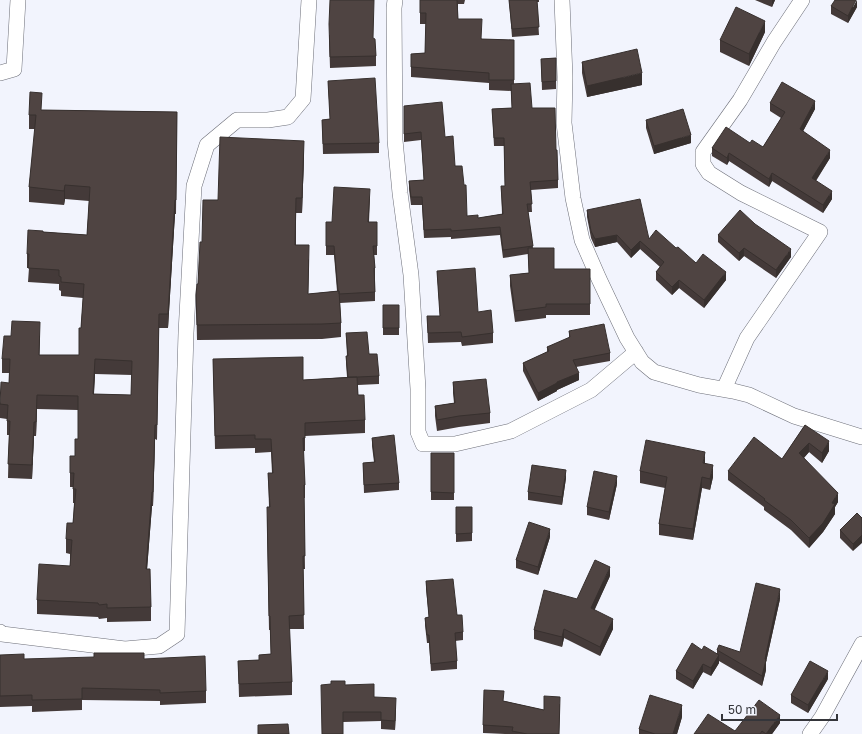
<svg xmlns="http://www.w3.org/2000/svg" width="862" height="734" font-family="'Golos Text',sans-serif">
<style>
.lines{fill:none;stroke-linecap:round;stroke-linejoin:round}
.minor-casing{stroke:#6c6e78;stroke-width:16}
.minor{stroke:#fff;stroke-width:15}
.wall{fill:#443a39;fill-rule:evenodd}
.shaded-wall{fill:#37302e}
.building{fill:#4f4442;stroke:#37302e;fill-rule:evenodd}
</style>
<rect width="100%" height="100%" fill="#f2f4fd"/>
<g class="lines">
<g class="minor-casing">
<path id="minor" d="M395 0 394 8 395 140 400 193 411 275 418 389V432L423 444H455L511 431 591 390 636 352
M562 0 565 77 564 123 573 198 582 240 599 279 627 338 642 362 654 372 699 385 733 391 749 395 794 416 862 437
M0 73 14 69 18 0
M724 389 747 338 820 232 741 193 709 173 703 164V152L740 100 774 42 802 0
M0 632 2 634 125 649 159 646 177 634 186 333 194 186 207 145 237 120H268L288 117 303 99 309 0
M810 734 822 717 862 644"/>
</g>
<use href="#minor" class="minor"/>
</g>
<path class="wall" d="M420 0H465L464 4H458V19L482 39 514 40V84L532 108 556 150 558 180V188L531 190 532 212H528L533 248 554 269H590V315H546V318L515 322 510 286V275L529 273 528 254 503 258 500 235 451 239V237L424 238 422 205H411L409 189V181L424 180 421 140 404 142V106L445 137 455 166 467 216 478 218 502 214 501 186H505L504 146H494L492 109 512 108 511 91 489 90V83L411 77V54L425 53 426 24H420Z
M509 0H539V2H537L539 35 512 37Z
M755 0H775L772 7Z
M831 6 857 7 848 23 831 14Z
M765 32 749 66 720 52V40Z
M329 35 373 38 376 56V66L330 68Z
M556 58V89L542 90 541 59Z
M582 62 642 85 587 97 582 73Z
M328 81 379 143V153L323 154 322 120 330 119Z
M770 103 815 109 803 131 830 158 816 181 832 199 823 213 772 181 769 187 729 161 727 165 712 156V147L750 143 763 147 781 118 770 111Z
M42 110 177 112 176 214H175L168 328H159L157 440 155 439 153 506H152L147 569 151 607V621L107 622V618L99 619 98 617 37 614V600L70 566V554L66 553V539L73 523 74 503H73V487H70V473L75 456 78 439V410L37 409 36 436H34L32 479 8 478 9 435H7V419L0 418V404L9 383V373H2V359L11 336H40L39 355H79L83 298 61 296V291L59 290V284L28 282 29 268H27V254L43 232 87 235 89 201 65 199 64 205 29 202V187L35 129H29V115ZM95 374 132 375 131 395 94 394Z
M646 120 691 143 654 154 646 128Z
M304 156 302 213H296V245L309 260 308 294 337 291 334 255H326V222H332L370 198 369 222H377V255H374L375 268V301L340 303 341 323V337L322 339 197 340 196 295 198 284 218 200Z
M587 210 649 239 676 248 696 263 726 280 704 308 679 288 672 295 656 280V272L660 267 640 249 631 258 617 242 595 247 591 238 587 217Z
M718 235 791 257 776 278 744 256 739 261 718 242Z
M437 271 478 312 493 333V343L462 346 461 342 428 343 427 316H440Z
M383 305H399V335H383Z
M569 331 610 353V361L576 367 579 380 557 390V391L538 401 523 371V363L547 352V347L569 338Z
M346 333 369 354 379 376V384L358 385V395L365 420V433L305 436V451H303L305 485V498H304L305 569H303L304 629H289L292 682V695L239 697 238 661 259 660V655L271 654 270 630H269L267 520 269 507 268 473H272L271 452 255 453V448L215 449 213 359 303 380 347 377 346 363V356H347Z
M453 382 490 413V423L459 427 437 431 435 416V406L454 403 453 393Z
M805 425 829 451 822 463 809 452 804 458 838 502 835 507V514L823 532 809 548 791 530 764 510V507L728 480V471L782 459Z
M372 438 399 483V490L364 493 363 463 374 462 372 446Z
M431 453H454V500H431Z
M705 463 713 477 710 490 702 488 693 540 659 535V524L665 488 640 483V471Z
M566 478 562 505 528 500V492Z
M617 484 609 520 587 515V507Z
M456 507H472V541L456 542Z
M862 518 853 551 840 538V530Z
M550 537 538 575 516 568V560Z
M610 576 594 610 613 629 600 656 564 638 562 647 534 639V630L577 599Z
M426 581 457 615 463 632V640L455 641 457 661V669L431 671 429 643H427L425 625V618L429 617 426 589Z
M780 599 766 662V670L762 686 719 661V663L711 676 703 672 693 689 676 679V671L717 654V650L740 652Z
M0 655 24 659H144L206 691V703L160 705V701L82 700V710L32 712V706L0 707Z
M828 679 808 713 791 703V695Z
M345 685 374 697 396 708 395 730 381 729V721L343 722 322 734Z
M504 701 544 710 560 704 559 734H505L483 733V725Z
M682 717 677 734H639V729Z
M780 723 772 734H694L735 731Z"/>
<path class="shaded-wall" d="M772 0H775L772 7Z
M857 0V7L848 23V16Z
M765 21V32L749 66V54Z
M642 73V85L587 97V86Z
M815 101V109L800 137V129Z
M691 135V143L654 154V146Z
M304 141V156L302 213V198Z
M830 150V158L812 186V178Z
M729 153V161L727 165V158Z
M772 173V181L769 187V179Z
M65 185V199L64 205V191Z
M832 191V199L823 213V205Z
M175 200V214L168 328V314Z
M617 235V242L595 247V239Z
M640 241V249L631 258V250Z
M744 248V256L739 261V253Z
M791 249V257L776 278V270Z
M726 272V280L704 308V300Z
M679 280V288L672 295V287Z
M40 322V336L39 369V355Z
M95 359V374L93 408V394Z
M579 373V380L557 390V391L538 401V393L557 382Z
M37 395V409L36 436V422Z
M34 422V436L32 479V465Z
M155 425V439L153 506V492Z
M829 441V451L822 463V453Z
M809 443V452L799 463V453Z
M705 452V463H703Z
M713 465V477L710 490V479Z
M566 470V478L562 505V497Z
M617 476V484L609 520V512Z
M702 477V488L693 540V529Z
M152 492V506L146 583V569Z
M838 493V502L835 507V514L823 532 809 548V538L832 503Z
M550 529V537L538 575V567Z
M862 535V543L853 551V544Z
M610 567V576L591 618V608Z
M780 589V599L766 662V670L762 686V676L765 659Z
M613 619V629L600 656V647Z
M564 629V638L562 647V637Z
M719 655V663L711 676V668Z
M703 664V672L693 689V681Z
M828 671V679L808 713V705Z
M396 698V708L395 730V721Z
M682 705V717L677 734H673Z
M780 715V723L772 734H766Z"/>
<path class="building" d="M330 0H374L373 38 375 39 376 56 330 57 329 24Z
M420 0H457L458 19H482L481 39 514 40V80H489V73L411 67V54L425 53 426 13H420Z
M509 0H537L539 27 512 29Z
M835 0H856L848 16 831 6Z
M736 7 765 21 749 54 720 40Z
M637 49 642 73 587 86 582 62Z
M556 58V81L542 82 541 59Z
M375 78 379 143 323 144 322 120 330 119 328 81Z
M782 82 815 101 800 129 830 150 812 178 832 191 823 205 772 173 769 179 729 153 727 158 712 148 726 127 750 143 752 140 763 147 785 112 770 103Z
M530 83 532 108H555L556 150H557L558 180 530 182 532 204H527L533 246 503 250 500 227 451 231V229L424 230 422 197H411L409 181 424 180 421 132 404 134V106L442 102 445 137 453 136 455 166H462L464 185H466L467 216 478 215V218L503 214 501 186H505L504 138H494L492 109 512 108 511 84Z
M30 92 42 93 41 110 177 112 176 200H175L168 314H159L157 425H155L153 492H152L146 569H150L151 607 107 608V604L99 605 98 603 37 600 39 564 70 566 72 540 66 539 67 523H73L76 489H73L74 473H70V456H75V439H78V396L37 395 36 422H34L32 465 8 464 10 421H7L8 405 0 404 1 382 9 383 10 359H2L4 336H11L12 321 40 322 39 355H79V328H81L84 284 61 282V277L59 276V270L28 268 29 254H27L28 230 43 231V232L87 235 90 187 65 185 64 191 29 187 36 115H29ZM95 359 132 361 131 395 93 394Z
M683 109 691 135 654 146 646 120Z
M220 137 304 141 302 198H296L295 245H309L308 294 339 291 341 323 322 324 197 325 196 295 197 284H198L200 242H202L203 200H218Z
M334 187 370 189 368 222H377V246H373L375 268H374L375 292 339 294V291H338L334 246H326V222H332Z
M640 199 649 239 656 230 676 248 678 247 696 263 703 254 726 272 704 300 679 280 672 287 656 272 664 262 640 241 631 250 617 235 595 239 591 231 587 210Z
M740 210 755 224 791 249 776 270 744 248 739 253 718 235Z
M528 248H554V269H590V304H546V307L515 311 510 275 529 273Z
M475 268 478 312 491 310 493 333 462 337 461 332 428 333 427 316H440L437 271Z
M383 305H399V328H383Z
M604 324 610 353 573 360 579 373 557 382V383L538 393 523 363 549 351 547 347 570 337 569 331Z
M367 332 369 354H377L379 376 358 377H348L346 356H348L346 333Z
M303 357V380L357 377 358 395H364L365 420 305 423V438H303L305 485H304L305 556H303L304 615 289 616 292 682 239 684 238 661 259 660V655L271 654 270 616H269L267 507H270L268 473H273L271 439H255V435L215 436 213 359Z
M486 379 490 413 459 416 437 420 435 406 455 403 453 382Z
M805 425 829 441 822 453 809 443 799 453 838 493 832 503 835 504 823 523 809 538 791 520 764 500 765 499 728 471 754 437 782 459Z
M394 435 399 483 364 485 363 463 375 462 372 438Z
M646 440 705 452 703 463 713 465 710 479 702 477 693 529 659 524 667 477 640 471Z
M431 453H454V493L431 492Z
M532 465 566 470 562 497 528 492Z
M594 471 617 476 609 512 587 507Z
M456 507H472V533L456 534Z
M857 513 862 518V535L853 544 840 530Z
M529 522 550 529 538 567 516 560Z
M595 560 610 567 591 608 613 619 600 647 564 629 562 637 534 630 544 590 577 599Z
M453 579 457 615H462L463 632 455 633 457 661 431 664 429 635H427L425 618 429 617 426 581Z
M756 583 780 589 765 659 766 660 762 676 717 650 719 645 740 652Z
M692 643 702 650 704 646 719 655 711 668 703 664 693 681 676 671Z
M94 653H144V659L205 656 206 691 160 693V690L82 688V699L32 700V695L0 696V655L24 654V659L94 657Z
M810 661 828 671 808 705 791 695Z
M331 681H345V685L374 684V697L396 698 395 721 381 720V712H343V734H322L321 685 331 684Z
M484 690 504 691 503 701 544 710V696L560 697 559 734H527L512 731 513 727 483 725Z
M650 695 682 705 673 734H655L639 729Z
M759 700 780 715 766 734 762 731 760 734H694L708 714 735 731Z
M288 724 289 734H258V725Z"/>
<path d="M722 714v6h115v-6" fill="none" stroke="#34353a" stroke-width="2"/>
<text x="728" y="714" font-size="12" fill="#34353a" stroke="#f2f4fd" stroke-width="3" paint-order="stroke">50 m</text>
</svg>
